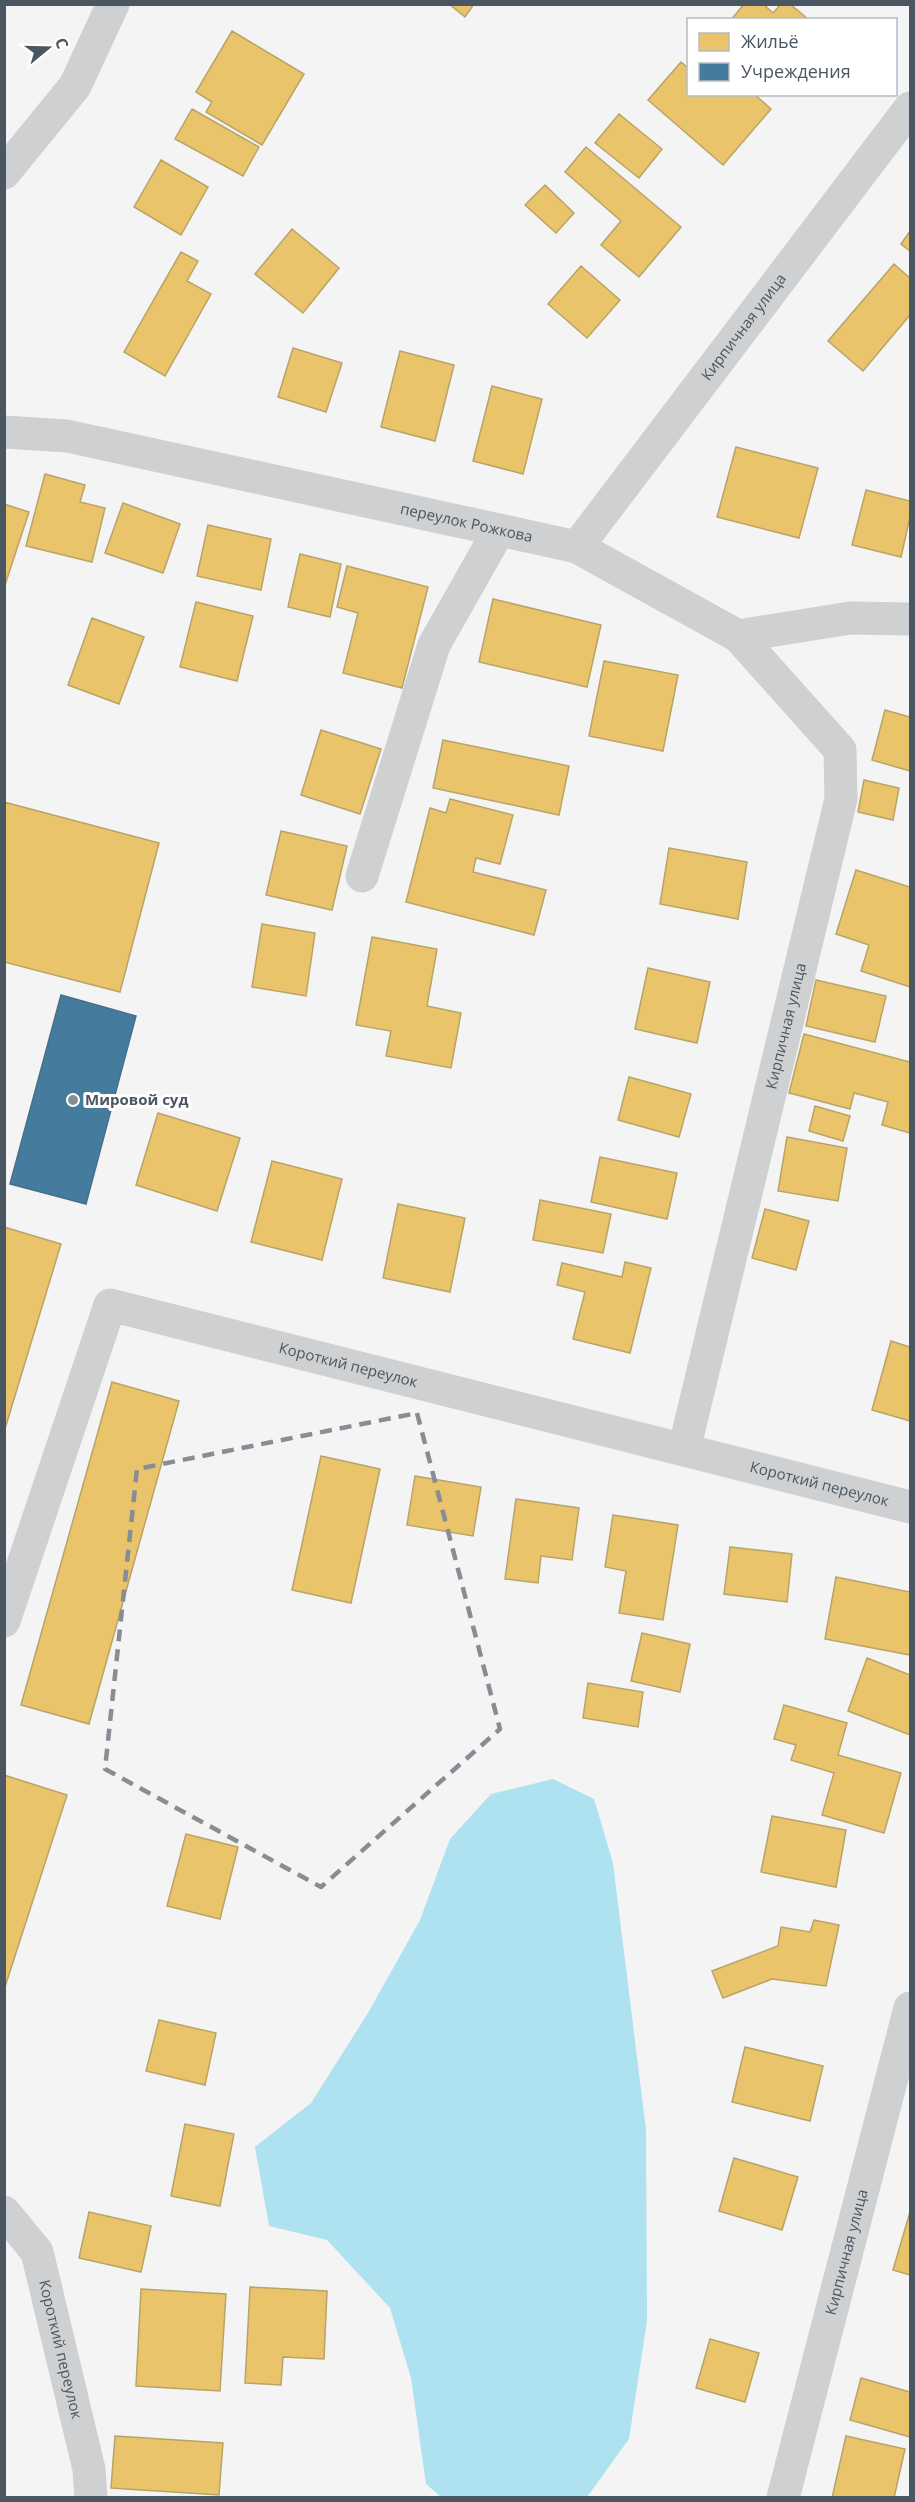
<svg xmlns="http://www.w3.org/2000/svg" width="915" height="2502" font-family="'Open Sans',sans-serif">
<style>
.water{fill:#aee2f0}
.homes{fill:#e9c46a;stroke:#b9a367;stroke-width:1.5}
.public{fill:#457b9d;stroke:#46708b;stroke-width:1.5}
.lines{fill:none;stroke-linecap:round;stroke-linejoin:round}
.minor{stroke:#ced0d2;stroke-width:33}
.marked{fill:none;stroke:#868d94;stroke-width:4.5;stroke-dasharray:12 8;stroke-linejoin:round}
.poi-dot{fill:#868d94;stroke:#fff;stroke-width:2}
.labels{text-anchor:middle;stroke-width:6;stroke-linejoin:round;paint-order:stroke}
.street-label{font-size:15px;fill:#4a5661;stroke:#fff}
.poi-label{font-size:15px;font-weight:bold;fill:#4a5661;stroke:#fff;text-anchor:start}
</style>
<rect width="100%" height="100%" fill="#f4f4f4"/>
<path class="water" d="M553 1779 594 1799 613 1863 646 2130 647 2321 629 2439 587 2497H441L426 2484 411 2378 390 2308 327 2240 269 2226 255 2147 311 2103 368 2013 420 1920 450 1839 491 1794Z"/>
<path class="homes" d="M449 4H474L465 17Z
M744 4H763L773 13 781 4H790L809 20H731Z
M232 31 304 74 262 145 206 112 212 102 196 92Z
M681 62 688 68V94H754L771 109 723 165 648 100Z
M192 109 259 147 243 176 175 139Z
M619 114 662 149 639 178 595 143Z
M586 147 681 227 639 277 601 245 621 221 565 172Z
M161 160 208 187 181 235 134 207Z
M545 185 574 213 556 233 525 205Z
M292 229 339 268 303 313 255 274Z
M910 231V251L901 244Z
M181 252 198 261 187 281 211 294 165 376 124 352Z
M894 264 910 278V315L863 371 828 341Z
M581 266 620 300 587 338 548 304Z
M293 348 342 363 326 412 278 397Z
M400 351 454 365 435 441 381 427Z
M492 386 542 399 523 474 473 461Z
M736 447 818 468 799 538 717 517Z
M45 474 85 485 80 502 105 508 92 562 26 546Z
M866 490 910 501V517L901 557 852 545Z
M123 503 180 524 163 573 105 553Z
M4 504 29 512 4 588Z
M208 525 271 539 261 590 197 576Z
M300 554 341 564 330 617 288 607Z
M347 566 428 587 402 688 343 673 358 613 337 607Z
M493 599 601 625 587 687 479 662Z
M196 602 253 616 237 681 180 667Z
M92 618 144 637 119 704 68 685Z
M604 661 678 675 663 751 589 736Z
M885 710 910 717V771L872 760Z
M321 730 381 749 360 814 301 795Z
M443 740 569 766 559 815 433 788Z
M864 780 899 788 893 820 858 812Z
M450 799 513 815 500 864 476 858 473 872 546 890 534 935 406 902 430 808 446 813Z
M4 802 159 843 120 992 4 962Z
M281 831 347 846 332 910 266 895Z
M669 848 747 862 738 919 660 904Z
M856 870 910 887V987L861 971 869 945 836 934Z
M262 924 315 933 306 996 252 987Z
M372 937 437 949 427 1006 461 1013 451 1068 386 1056 391 1031 356 1025Z
M648 968 710 982 697 1043 635 1029Z
M816 980 886 996 875 1042 806 1026Z
M804 1034 910 1062V1133L882 1125 888 1102 854 1093 850 1109 789 1093Z
M629 1077 691 1094 679 1137 618 1120Z
M815 1106 850 1116 843 1141 809 1131Z
M158 1113 240 1138 217 1211 136 1185Z
M787 1137 847 1148 838 1201 778 1191Z
M600 1157 677 1173 667 1219 591 1202Z
M272 1161 342 1179 322 1260 251 1242Z
M540 1200 611 1214 603 1253 533 1240Z
M398 1204 465 1218 450 1292 383 1278Z
M765 1209 809 1221 796 1270 752 1258Z
M4 1227 61 1244 4 1432Z
M625 1262 651 1268 630 1353 573 1339 585 1292 557 1285 562 1263 622 1277Z
M891 1341 910 1347V1421L872 1410Z
M112 1382 179 1401 89 1724 21 1705Z
M321 1456 380 1469 351 1603 292 1590Z
M415 1476 481 1487 473 1536 407 1525Z
M516 1499 579 1508 572 1560 541 1556 538 1583 505 1579Z
M613 1515 678 1525 663 1620 619 1613 626 1571 605 1567Z
M730 1547 792 1554 787 1602 724 1594Z
M836 1577 910 1592V1655L825 1639Z
M642 1633 690 1644 680 1692 631 1681Z
M867 1658 910 1675V1735L848 1711Z
M588 1683 643 1692 638 1727 583 1718Z
M784 1705 847 1723 838 1755 901 1773 884 1833 822 1815 834 1773 791 1760 796 1745 774 1739Z
M4 1775 67 1795 4 1990Z
M772 1816 846 1830 836 1887 761 1872Z
M186 1834 238 1847 220 1919 167 1906Z
M814 1920 839 1925 826 1986 772 1979 723 1998 712 1971 778 1946 781 1927 810 1932Z
M159 2020 216 2033 205 2085 146 2071Z
M745 2047 823 2066 810 2121 732 2102Z
M185 2124 234 2134 220 2206 171 2196Z
M734 2158 798 2177 782 2230 719 2211Z
M89 2212 151 2226 141 2272 79 2258Z
M910 2212V2275L893 2270Z
M250 2287 327 2291 324 2359 283 2357 281 2385 245 2383Z
M141 2289 226 2294 220 2391 136 2386Z
M710 2339 759 2353 745 2402 696 2388Z
M861 2378 910 2392V2437L850 2420Z
M115 2436 223 2443 219 2495 111 2488Z
M846 2436 905 2449 894 2498H832Z"/>
<path class="public" d="M61 995 136 1016 86 1204 10 1184Z"/>
<g class="lines">
<g class="minor">
<path d="M4 173 75 86 113 4"/>
<path id="s1" d="M4 432 67 436 577 547 738 636 850 618 910 619"/>
<path id="s2" d="M577 547 910 108"/>
<path d="M362 876 434 645 499 530"/>
<path id="s3" d="M684 1450 841 799 840 750 738 636"/>
<path id="s4" d="M4 1621 110 1305 910 1507"/>
<path id="s5" d="M4 2212 37 2252 89 2469 91 2498"/>
<path id="s6" d="M783 2498 910 2008"/>
</g>
</g>
<path class="marked" d="M417 1413 500 1729 321 1887 105 1769 137 1469Z"/>
<circle class="poi-dot" cx="73" cy="1100" r="6"/>
<g class="labels">
<g class="street-label">
<text dy="5" stroke="none"><textPath href="#s2" startOffset="276">Кирпичная улица</textPath></text>
<text dy="5" stroke="none"><textPath href="#s1" startOffset="472">переулок Рожкова</textPath></text>
<text dy="5" stroke="none"><textPath href="#s3" startOffset="436">Кирпичная улица</textPath></text>
<text dy="5" stroke="none"><textPath href="#s4" startOffset="579">Короткий переулок</textPath></text>
<text dy="5" stroke="none"><textPath href="#s4" startOffset="1065">Короткий переулок</textPath></text>
<text dy="5" stroke="none"><textPath href="#s6" startOffset="254">Кирпичная улица</textPath></text>
<text dy="5" stroke="none"><textPath href="#s5" startOffset="152">Короткий переулок</textPath></text>
</g>
<g class="poi-label">
<text x="85" y="1105">Мировой суд</text>
</g>
</g>
<rect width="915" height="2502" fill="none" stroke="#4a5661" stroke-width="12"/>
<rect x="687" y="18" width="210" height="78" fill="#ffffff" stroke="#b7bbc0" stroke-width="1.5"/>
<rect x="699" y="33" width="30" height="18" fill="#e9c46a" stroke="#b7bbc0" stroke-width="1.5"/>
<text x="741" y="48" font-size="18" fill="#4a5661">Жильё</text>
<rect x="699" y="63" width="30" height="18" fill="#457b9d" stroke="#b7bbc0" stroke-width="1.5"/>
<text x="741" y="78" font-size="18" fill="#4a5661">Учреждения</text>
<g transform="translate(48 48) rotate(71)" stroke="#ffffff" stroke-width="4.5" paint-order="stroke">
<path d="M0-4.5L10 22L0 15L-10 22Z" fill="#4a5661"/>
<text y="-9" font-size="16" font-weight="bold" text-anchor="middle" fill="#4a5661">С</text>
</g>
</svg>
